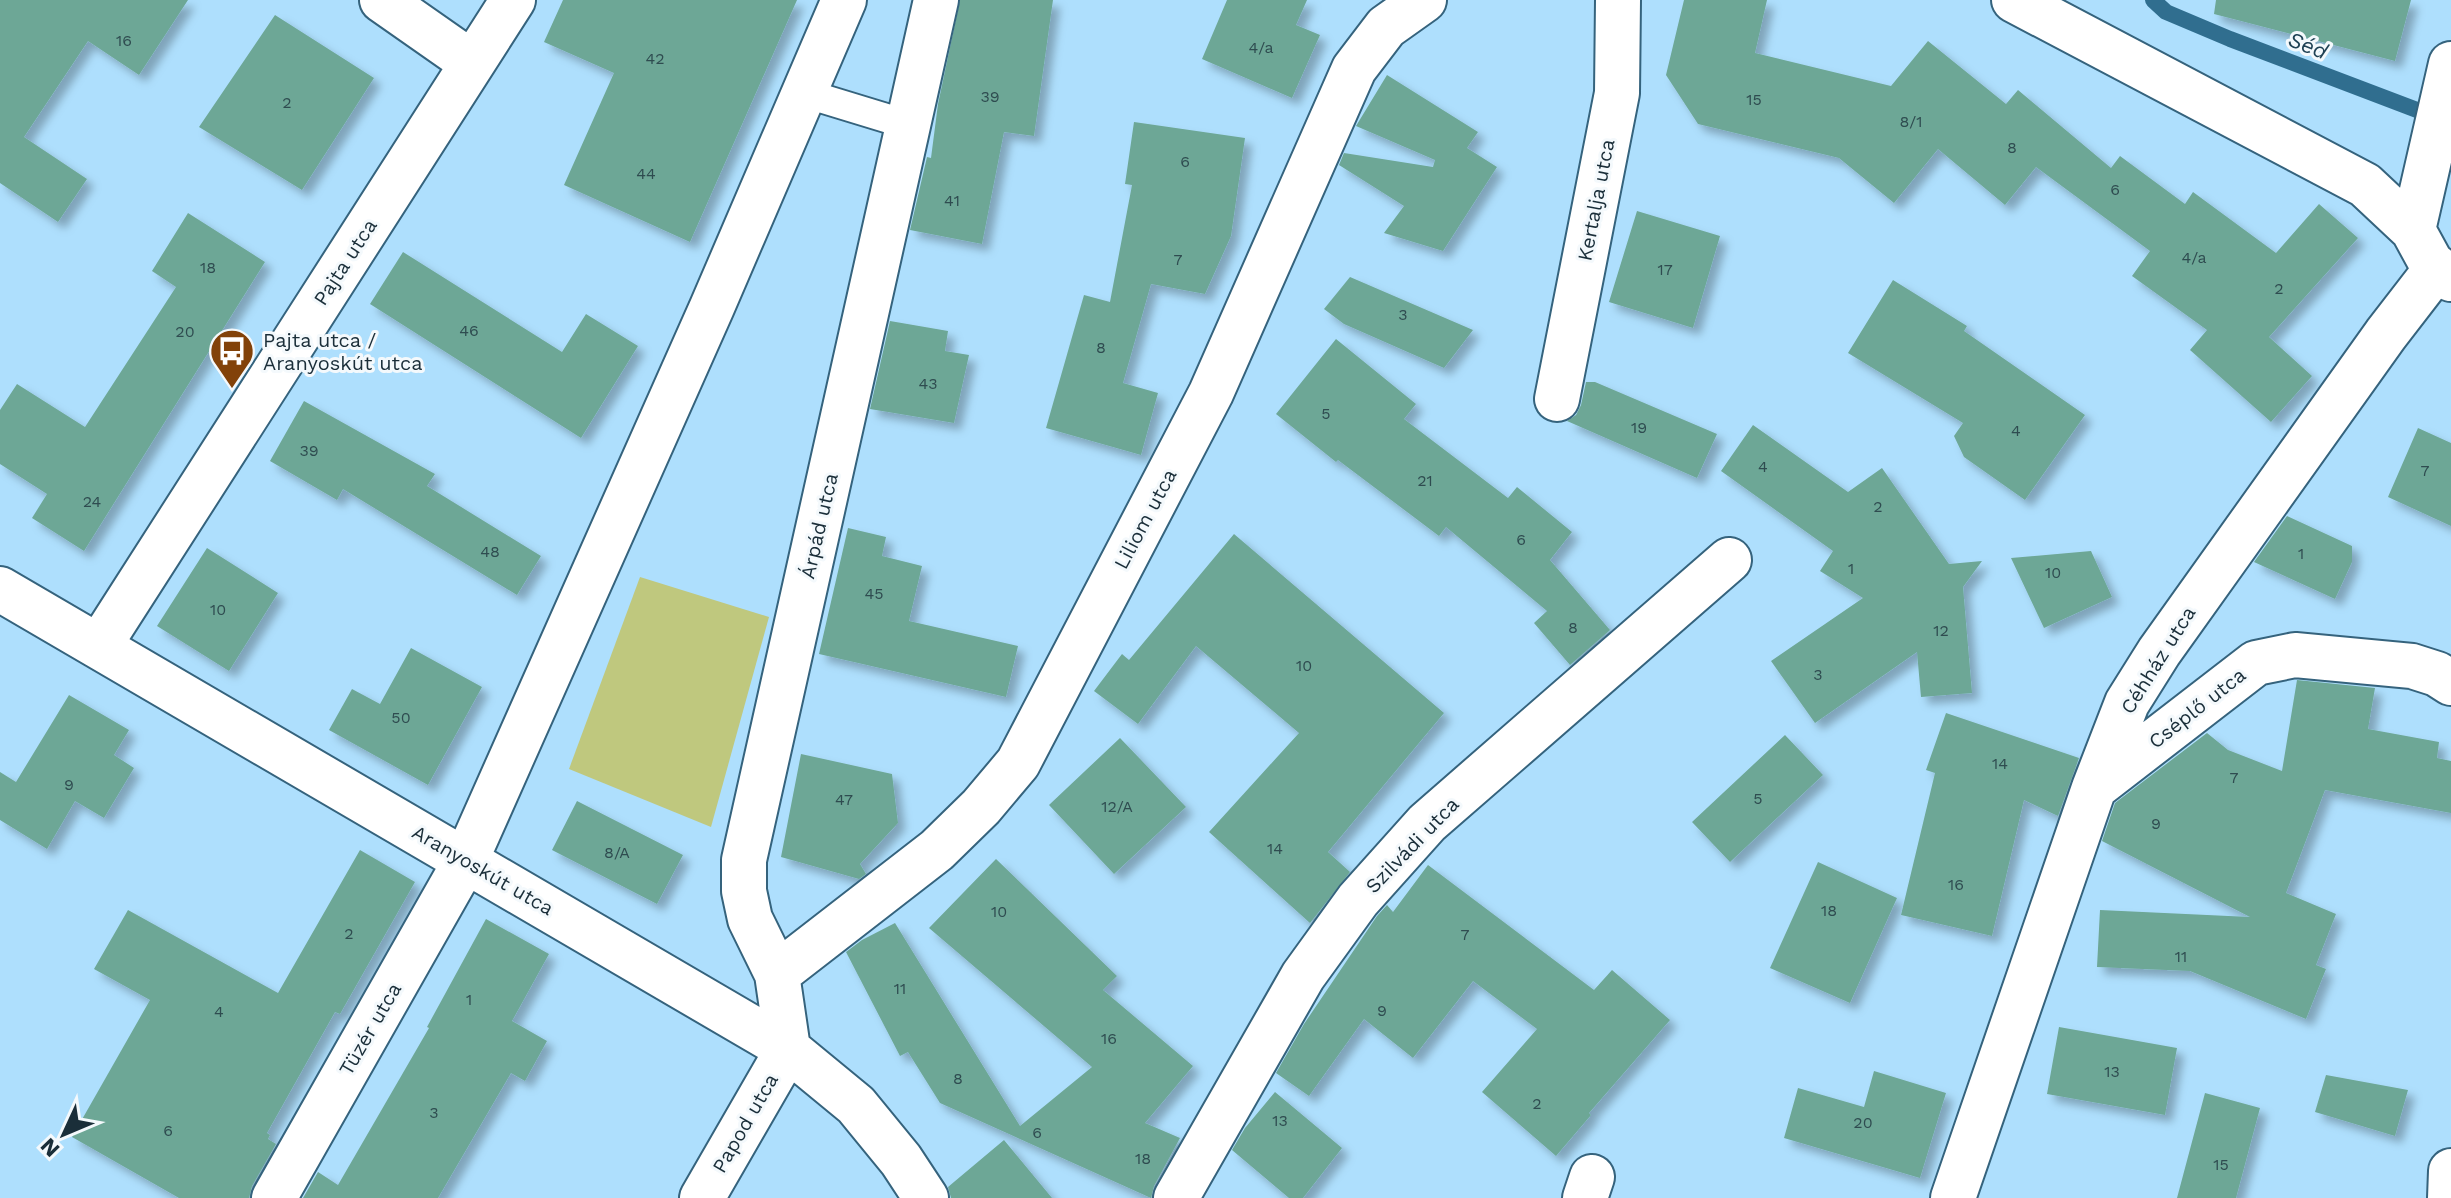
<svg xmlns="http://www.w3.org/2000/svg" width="2451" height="1198" font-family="'Work Sans',sans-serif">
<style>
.green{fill:#bfc87e}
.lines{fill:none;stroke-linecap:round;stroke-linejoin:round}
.stream{stroke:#306e8f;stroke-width:16}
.building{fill:#6da796;filter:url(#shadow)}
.lane-casing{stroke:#35637d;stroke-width:32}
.street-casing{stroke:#35637d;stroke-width:48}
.lane{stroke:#fff;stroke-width:28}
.street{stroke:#fff;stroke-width:44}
.labels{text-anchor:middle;stroke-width:6;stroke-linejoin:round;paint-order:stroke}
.number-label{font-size:16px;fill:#2f4c50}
.street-label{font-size:20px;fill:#1a2e39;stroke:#f4f9fc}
.poi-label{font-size:20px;fill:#1a2e39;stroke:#f4f9fc;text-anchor:start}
.water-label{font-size:22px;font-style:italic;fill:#1f4255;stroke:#f4f9fc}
</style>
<defs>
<filter id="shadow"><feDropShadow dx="7" dy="7" stdDeviation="4" flood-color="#0004"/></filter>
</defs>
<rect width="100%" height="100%" fill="#aedffd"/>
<path class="green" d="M640 577 769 617 711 827 569 769Z"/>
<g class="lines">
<path class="stream" d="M2153 0 2166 12 2230 39 2438 118"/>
</g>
<path class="building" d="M0 0H188L139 75 88 41 24 137 87 179 58 222 0 183Z
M563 0H797L690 242 564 185 614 73 544 42Z
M960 0H1053L1034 136 1004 132 982 244 910 230 927 157 931 158 938 104Z
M1227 0H1307L1296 25 1320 35 1292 98 1202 59Z
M1684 0H1767L1755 53 1891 86 1928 41 2006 104 2018 90 2111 168 2120 156 2185 204 2193 192 2276 253 2319 204 2358 238 2269 337 2312 376 2271 422 2190 350 2207 330 2132 276 2150 251 2036 167 2005 205 1938 149 1894 203 1839 158 1698 124 1666 75Z
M2216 0H2411L2395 61 2214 14Z
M275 15 374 78 302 190 199 127Z
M1387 75 1478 132 1467 148 1497 167 1443 251 1384 233 1404 206 1339 165 1344 153 1433 167 1435 160 1356 126Z
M1134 122 1245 138 1231 236 1205 294 1151 284 1123 383 1158 393 1141 455 1046 428 1084 295 1110 302 1132 185 1125 184Z
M1637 211 1720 236 1693 328 1609 302Z
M188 213 265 262 84 551 32 518 47 494 0 464V410L17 384 85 427 176 287 152 271Z
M403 252 562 352 586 314 638 346 581 438 370 304Z
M1350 277 1473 330 1444 368 1344 324 1324 309Z
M1893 280 1967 326 1964 331 2085 415 2025 500 1964 457 1954 436 1963 423 1848 353Z
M890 321 948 331 945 351 969 355 954 423 870 409Z
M1336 339 1416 404 1404 419 1508 498 1517 487 1572 532 1550 560 1610 630 1570 665 1534 623 1547 611 1446 527 1439 536 1338 460 1336 462 1276 414Z
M1586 382H1595L1717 434 1697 478 1567 421 1576 415 1581 405Z
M304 401 435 474 427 486 541 556 517 595 343 489 337 500 270 461Z
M1753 425 1848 492 1882 468 1949 564 1982 561 1963 587 1972 693 1921 697 1917 652 1815 723 1771 661 1863 598 1820 571 1833 551 1721 471Z
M2418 428 2451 443V526L2388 497Z
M2287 516 2352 546V562L2335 599 2254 562Z
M848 528 886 537 882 556 922 566 909 621 1018 646 1006 697 819 654Z
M1234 534 1444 713 1328 852 1350 872 1310 923 1209 832 1299 733 1196 646 1138 724 1094 691 1122 654 1129 660Z
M207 548 278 593 229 671 157 626Z
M2091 551 2112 597 2044 628 2011 558Z
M411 648 482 687 428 785 329 730 352 689 380 704Z
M2297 680 2375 688 2368 729 2439 742 2437 758 2451 761V813L2325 790 2286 893 2336 914 2316 965 2326 969 2306 1019 2190 971 2097 967 2100 910 2250 917 2102 841 2115 803 2207 733 2228 750 2282 771Z
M69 695 129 730 114 755 134 768 104 818 75 801 47 849 0 820V772L16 782Z
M1946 713 2079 758 2058 816 2024 800 1992 936 1901 915 1935 773 1926 770Z
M1785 735 1823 775 1730 862 1692 822Z
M1120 738 1186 807 1114 874 1049 805Z
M801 754 892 774 898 823 860 864 866 874 859 879 781 857Z
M577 801 683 855 657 904 552 850Z
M360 850 415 882 340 1014 335 1012 267 1133 270 1135 268 1139 276 1144 252 1186 249 1198H179L72 1137 150 1000 94 969 128 910 278 993Z
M996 859 1117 976 1103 990 1193 1066 1145 1123 1180 1138 1154 1186 1151 1198 940 1103 908 1052 900 1056 846 952 862 940 895 923 1020 1126 1092 1067 929 928Z
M1818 862 1897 898 1850 1003 1770 968Z
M1428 865 1594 990 1612 970 1670 1020 1589 1113 1591 1115 1556 1156 1482 1092 1537 1029 1473 981 1413 1058 1364 1019 1309 1096 1276 1073 1304 1024 1377 916 1387 905 1393 912Z
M486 919 549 954 512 1021 547 1041 525 1081 511 1073 438 1198H303L318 1172 338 1185 429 1028 427 1027Z
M2059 1027 2177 1048 2165 1115 2047 1094Z
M1874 1071 1946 1093 1920 1178 1784 1138 1798 1088 1864 1107Z
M2326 1075 2408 1090 2395 1136 2315 1112Z
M1275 1092 1342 1148 1303 1198H1289L1232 1150 1245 1128Z
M2205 1093 2260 1108 2236 1198H2177Z
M1004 1140 1052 1198H951L948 1187Z"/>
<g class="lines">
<g class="lane-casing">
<path id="lane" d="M804 93 909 125"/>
</g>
<g class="street-casing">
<path id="street" d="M382 0 472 63
M2014 0 2365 185 2413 230 2431 263 2451 279
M2413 230 2451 64
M1557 399 1617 93 1618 0
M0 589 788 1049 856 1105 901 1160 926 1198
M99 646 513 0
M2094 788 2256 663 2295 655 2412 666 2437 674 2451 683
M777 974 937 850 981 807 1018 763 1211 393 1354 69 1386 27 1424 0
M274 1198 466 860 712 307 844 0
M702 1198 788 1049 777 974 750 919 744 891V860L936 0
M1176 1198 1303 976 1358 900 1427 823 1729 560
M1585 1198 1592 1177
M1953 1198 2094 788 2127 703 2159 652 2386 334 2437 268
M2450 1198 2451 1171"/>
</g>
<use href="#lane" class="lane"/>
<use href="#street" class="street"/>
</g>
<defs>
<g id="bus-pin" transform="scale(2.3)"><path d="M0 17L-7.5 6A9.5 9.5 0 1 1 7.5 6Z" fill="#824209" stroke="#f4f9fc"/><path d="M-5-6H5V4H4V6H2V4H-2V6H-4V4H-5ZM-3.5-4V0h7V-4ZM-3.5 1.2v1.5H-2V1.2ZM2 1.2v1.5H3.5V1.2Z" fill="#fff"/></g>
</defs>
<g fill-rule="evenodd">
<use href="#bus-pin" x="232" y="351"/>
</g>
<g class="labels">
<g class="number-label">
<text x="124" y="46">16</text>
<text x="1261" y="53">4/a</text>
<text x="655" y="64">42</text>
<text x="990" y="102">39</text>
<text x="1754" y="105">15</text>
<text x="287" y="108">2</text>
<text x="1911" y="127">8/1</text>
<text x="2012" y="153">8</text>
<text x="1185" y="167">6</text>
<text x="646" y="179">44</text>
<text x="2115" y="195">6</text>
<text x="952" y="206">41</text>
<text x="2194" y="263">4/a</text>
<text x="1178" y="265">7</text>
<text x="208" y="273">18</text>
<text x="1665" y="275">17</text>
<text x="2279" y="294">2</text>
<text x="1403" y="320">3</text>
<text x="469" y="336">46</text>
<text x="185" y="337">20</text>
<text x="1101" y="353">8</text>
<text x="928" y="389">43</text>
<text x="1326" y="419">5</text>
<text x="1639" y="433">19</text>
<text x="2016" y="436">4</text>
<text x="309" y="456">39</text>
<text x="1763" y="472">4</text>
<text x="2425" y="476">7</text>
<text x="1425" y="486">21</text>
<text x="92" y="507">24</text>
<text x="1878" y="512">2</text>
<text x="1521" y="545">6</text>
<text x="490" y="557">48</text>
<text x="2301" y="559">1</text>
<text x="1851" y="574">1</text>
<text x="2053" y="578">10</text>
<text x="874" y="599">45</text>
<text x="218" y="615">10</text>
<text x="1573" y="633">8</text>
<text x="1941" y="636">12</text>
<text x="1304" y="671">10</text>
<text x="1818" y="680">3</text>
<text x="401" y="723">50</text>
<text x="2000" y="769">14</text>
<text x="2234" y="783">7</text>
<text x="69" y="790">9</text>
<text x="1758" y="804">5</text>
<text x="844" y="805">47</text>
<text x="1117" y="812">12/A</text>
<text x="2156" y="829">9</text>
<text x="1275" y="854">14</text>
<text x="617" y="858">8/A</text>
<text x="1956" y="890">16</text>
<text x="1829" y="916">18</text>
<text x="999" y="917">10</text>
<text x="349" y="939">2</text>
<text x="1465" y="940">7</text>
<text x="2181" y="962">11</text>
<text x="900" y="994">11</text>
<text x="469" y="1005">1</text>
<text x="1382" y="1016">9</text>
<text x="219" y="1017">4</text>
<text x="1109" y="1044">16</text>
<text x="2112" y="1077">13</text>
<text x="958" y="1084">8</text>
<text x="1537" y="1109">2</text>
<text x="434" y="1118">3</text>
<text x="1280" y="1126">13</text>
<text x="1863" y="1128">20</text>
<text x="168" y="1136">6</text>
<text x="1037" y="1138">6</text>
<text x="1143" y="1164">18</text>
<text x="2221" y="1170">15</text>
</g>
<g class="street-label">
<text transform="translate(1596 200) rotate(-79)" y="7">Kertalja utca</text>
<text transform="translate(345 262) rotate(-57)" y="7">Pajta utca</text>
<text transform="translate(1145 519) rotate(-62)" y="7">Liliom utca</text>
<text transform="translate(819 526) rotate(-77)" y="7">Árpád utca</text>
<text transform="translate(2158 660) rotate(-58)" y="7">Céhház utca</text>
<text transform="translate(2197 708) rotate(-38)" y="7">Cséplő utca</text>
<text transform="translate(1412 845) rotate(-46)" y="7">Szilvádi utca</text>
<text transform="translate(483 870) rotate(30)" y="7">Aranyoskút utca</text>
<text transform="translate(370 1029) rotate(-60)" y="7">Tüzér utca</text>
<text transform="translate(745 1123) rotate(-60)" y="7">Papod utca</text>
</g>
<g class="poi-label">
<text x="263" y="347">Pajta utca /<tspan x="263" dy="23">Aranyoskút utca</tspan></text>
</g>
<g class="water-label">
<text transform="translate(2308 45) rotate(21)" y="8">Séd</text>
</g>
</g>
<g transform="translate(64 1134) rotate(226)" stroke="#f4f9fc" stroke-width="6" paint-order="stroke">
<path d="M0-6L14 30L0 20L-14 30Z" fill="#1a2e39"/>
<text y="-12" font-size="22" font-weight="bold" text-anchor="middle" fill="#1a2e39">N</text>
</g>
</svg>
